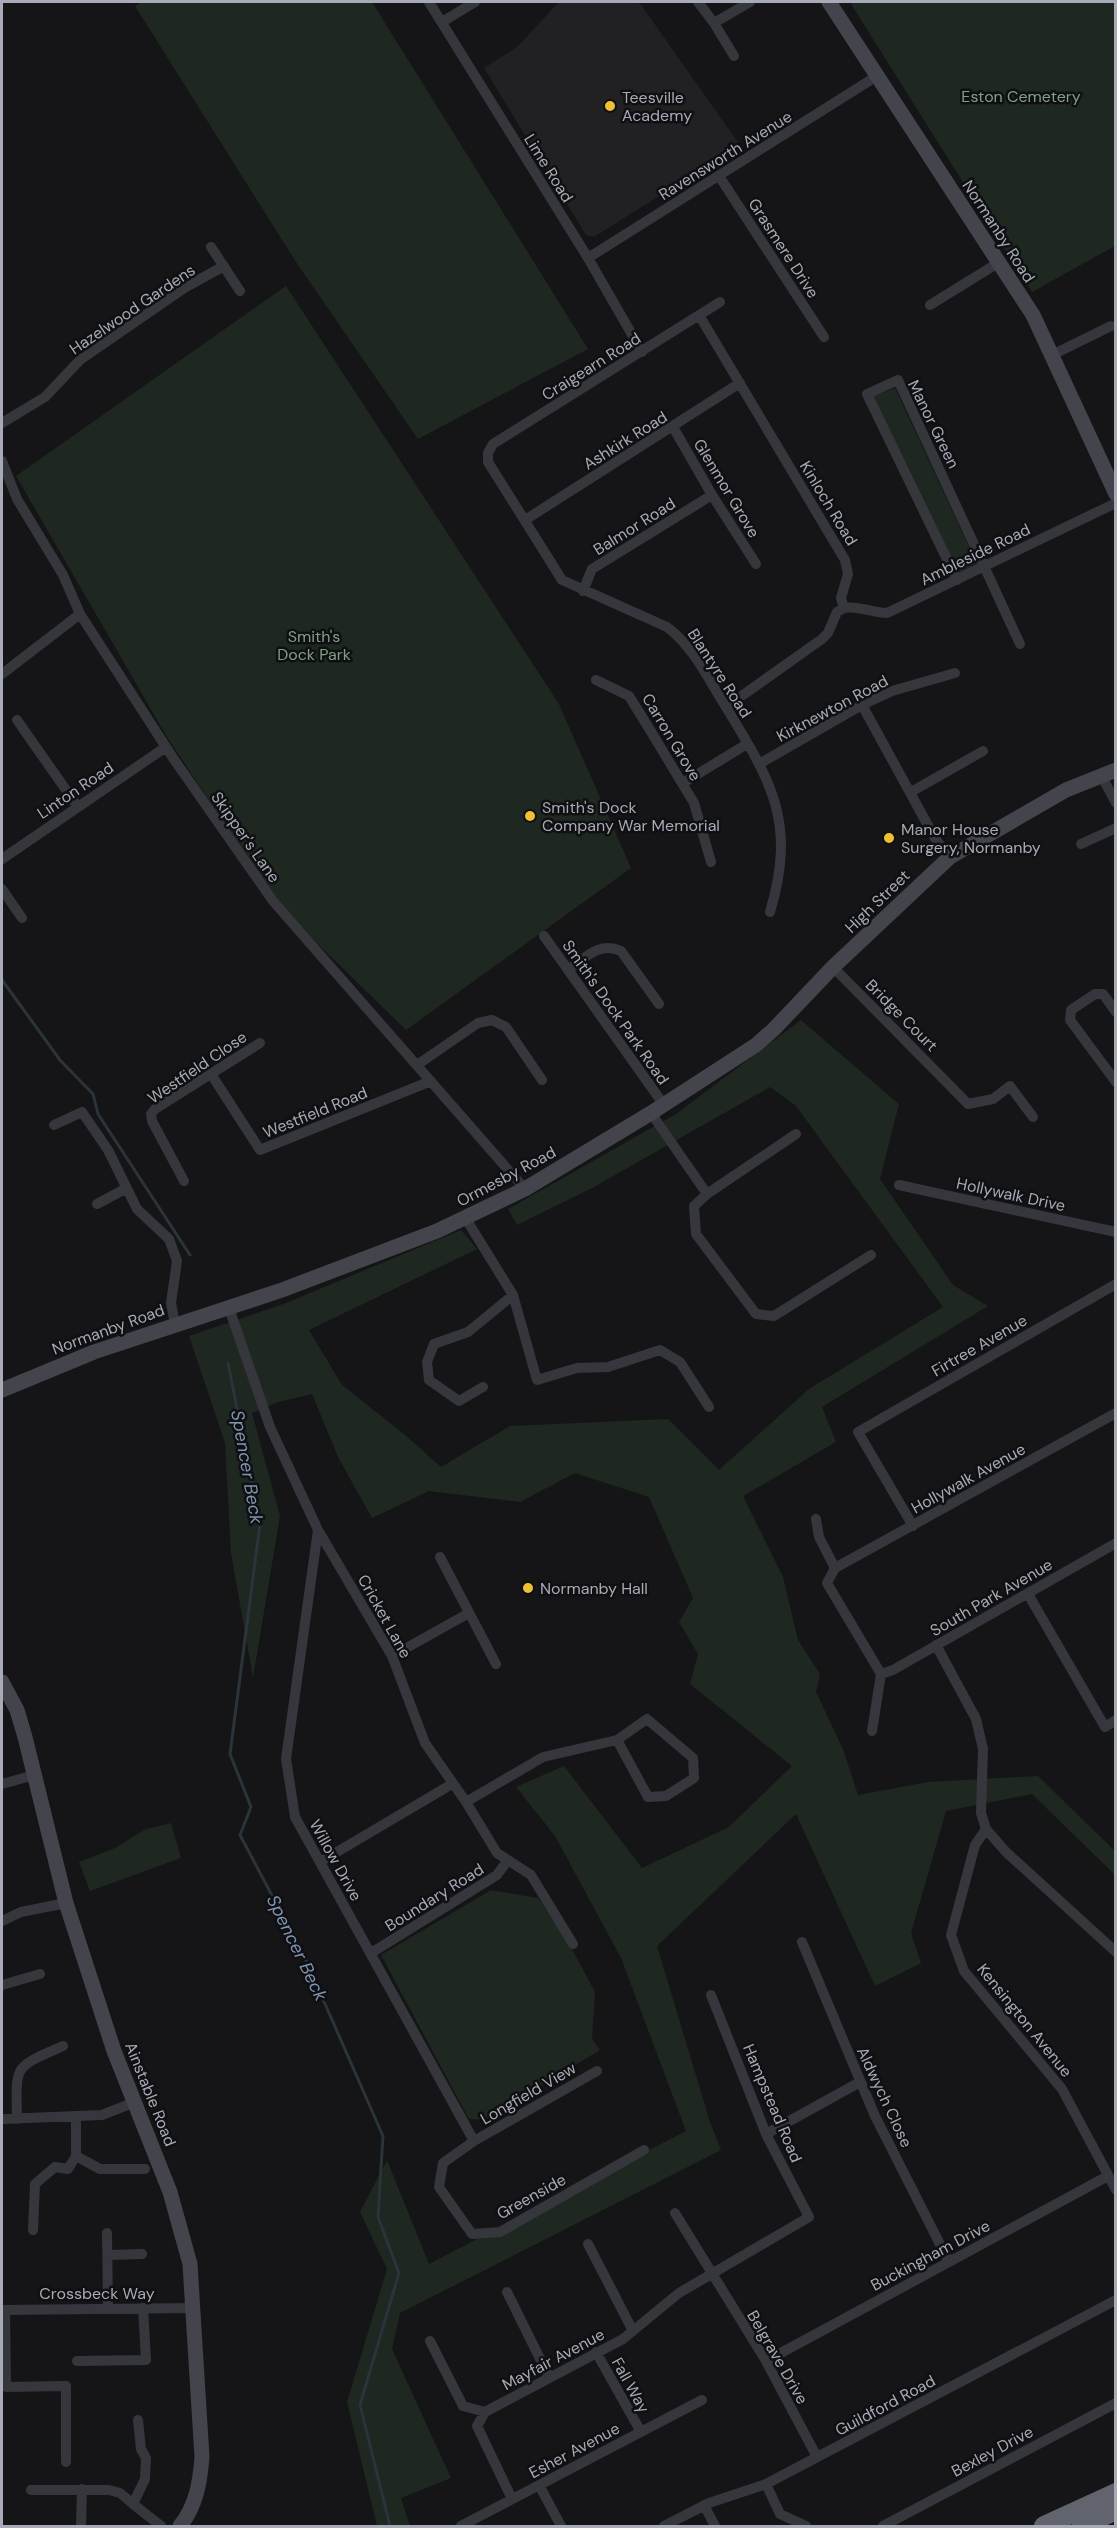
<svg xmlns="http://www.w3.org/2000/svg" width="1117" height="2528" font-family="'DM Sans',sans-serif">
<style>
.built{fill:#212124}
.green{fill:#1f2721}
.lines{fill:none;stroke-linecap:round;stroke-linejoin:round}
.stream{stroke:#2b333b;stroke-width:3}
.street{stroke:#36373c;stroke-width:10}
.secondary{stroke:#44454c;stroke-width:15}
.highway{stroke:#62646d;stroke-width:20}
.poi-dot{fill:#f0c034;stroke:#101012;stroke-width:2}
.labels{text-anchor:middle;stroke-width:5;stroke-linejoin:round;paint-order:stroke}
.park-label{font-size:16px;fill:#7ea283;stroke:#101012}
.poi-label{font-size:16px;fill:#a7abb7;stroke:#101012;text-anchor:start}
.street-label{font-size:16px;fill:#a7abb7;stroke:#101012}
.water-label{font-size:18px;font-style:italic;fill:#7e95b2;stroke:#101012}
</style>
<rect width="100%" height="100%" fill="#151517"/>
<path class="built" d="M559 2H639L740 145 594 237 586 235 484 68 517 47Z"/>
<path class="green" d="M142 2H372L588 349 418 439 296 262 135 6Z
M855 2H1115V246L1032 292 851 4Z
M286 286 559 704 631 868 406 1030 279 906 167 737 16 476Z
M895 388 978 566 959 577 871 397Z
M801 1020 899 1104 880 1179 953 1285 988 1306 822 1407 836 1442 743 1496 783 1577 798 1640 820 1674 816 1692 843 1749 858 1795 928 1782 1038 1776 1115 1851V1875L1032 1794 946 1811 911 1933 921 1963 875 1986 796 1814 657 1946 710 2122 721 2150 400 2313 392 2349 451 2478 401 2498 410 2526H377L347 2402 387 2269 360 2212 387 2160 429 2264 686 2131 621 1958 555 1836 516 1787 564 1766 642 1868 729 1827 792 1766 690 1684 698 1654 679 1622 693 1598 649 1497 575 1473 520 1502 429 1491 372 1518 339 1459 312 1394 278 1402 252 1413 280 1516 253 1678 231 1553 225 1443 189 1336 286 1303 461 1230 477 1249 309 1330 342 1385 404 1434 441 1467 510 1426 668 1419 719 1470 809 1389 943 1307 796 1106 770 1087 592 1188 517 1225 508 1209 676 1114Z
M171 1823 181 1858 90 1891 79 1862 115 1848 146 1829Z
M491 1890 538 1898 572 1949 595 1992 592 2039 600 2050 484 2120 469 2119 381 1955Z"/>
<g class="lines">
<path class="stream" d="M2 980 60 1060 93 1094 98 1114 190 1255
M228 1363 260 1524 230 1754 251 1807 240 1835 304 1956 383 2136 378 2217 399 2273 360 2405 390 2526"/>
<path class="street" d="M429 2 588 258 642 352
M698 2 714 23 750 2
M442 22 475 2
M714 23 734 56
M719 176 824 337
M211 247 240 291
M588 258 877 76
M720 302 493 444 488 453V462L562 580 667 627C691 645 706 674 721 699 769 778 798 818 770 912
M930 305 998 263
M699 315 845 560 848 574 841 598 844 608 837 612 828 633 822 639 726 707
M1052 355 1111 326
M2 423 45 397 80 360 186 287 224 266
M673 427 712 495 756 564
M2 461 17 499 63 575 80 614 173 758 273 901 525 1189
M525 520 740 383
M957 580 867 394 898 380 1020 644
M583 591 592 569 712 495
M844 608C857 605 873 613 887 613L1116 503
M2 674 80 614
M596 680 629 696 650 730 694 803 711 862
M862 705 936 840 950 857
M17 720 78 807
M759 764 862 705 892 691 955 673
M1101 775 1116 803
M683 783 747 744
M911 792 983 751
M1081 844 1116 828
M2 859 166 747
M2 889 22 918
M544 936 664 1105
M833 967 968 1104 993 1099 1010 1086 1033 1117
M568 970C585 958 599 941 621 951L659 1004
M1116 1012 1103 994H1095L1071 1010 1070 1020 1116 1082
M417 1065 478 1023 492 1020 506 1027 542 1080
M211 1074 260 1150 431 1081
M651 1113 707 1194
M54 1125 82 1112 108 1150 137 1209 169 1239 177 1261 171 1303 175 1324
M796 1134 707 1194 694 1206 696 1234 756 1314 774 1316 871 1255
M184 1181 152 1121 151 1114 155 1109 260 1043
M899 1185 1116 1232
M97 1204 125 1189
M466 1219 513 1295 537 1380 577 1368 608 1367 660 1350 680 1362 709 1407
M229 1308 270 1427 318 1530 392 1656 425 1743 466 1802 497 1853 531 1875 573 1944
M483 1387 459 1401 429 1380 427 1362 434 1344 468 1332 513 1295
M816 1519 819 1537 835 1568 827 1583 881 1674 872 1731
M913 1526 858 1432 1116 1284
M318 1530 286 1759 295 1817 474 2141
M440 1557 496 1664
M835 1568 1116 1413
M1028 1594 1105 1727 1116 1720
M936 1645 976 1719 983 1749 981 1813 986 1829 1006 1852 1116 1952
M392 1656 469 1613
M881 1674 893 1670 1116 1543
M2 1784 34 1775
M466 1802 543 1757 617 1740 648 1797 666 1796 694 1778 693 1758 647 1719 617 1740
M986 1829 975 1845 951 1935 964 1971 1062 2089 1116 2190
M320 1862 452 1784
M2 1921 21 1912 66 1903
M802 1942 875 2116 949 2262
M371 1953 497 1875 508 1860
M2 1985 40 1974
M597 2071 474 2141 443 2163 439 2187 472 2234 500 2232 644 2150
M2 2119 102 2115 135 2102
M17 2119C16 2064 13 2068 63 2046
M766 2134 860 2082
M76 2156V2118
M675 2213 766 2361 817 2457
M33 2230 35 2184 55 2167 68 2169 76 2156 100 2169H145
M107 2233 108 2308
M588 2244 633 2331
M108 2255 142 2254
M507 2292 549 2377
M2 2310 194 2308
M5 2310 6 2387 66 2386V2462
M430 2341 463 2406 485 2412
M596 2352 641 2432
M77 2361 146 2360 143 2308
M766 2361 1108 2176
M766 2484 780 2514 806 2526
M539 2485 561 2526
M31 2490H109L120 2493 133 2504 145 2479 146 2458 141 2449 138 2420
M512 2499 477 2426 485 2412 623 2339 679 2293 809 2217 766 2134 711 1995
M133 2504 161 2526
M704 2505 715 2526
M81 2526 82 2489
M461 2526 702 2400
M664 2526 709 2503 766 2484 1116 2300
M883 2526 1116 2403"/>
<path class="secondary" d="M829 2 1033 315 1116 494
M2 1390 94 1352 282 1290 437 1231 525 1189 651 1113 756 1045 774 1029 833 967 950 857 1066 790 1116 770
M2 1682 17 1710 25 1737 66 1903 114 2051 170 2192 190 2264 202 2457C200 2483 196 2506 180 2526"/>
<path class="highway" d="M1044 2526 1116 2493
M1082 2526 1116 2510"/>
</g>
<g class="poi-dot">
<circle cx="610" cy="106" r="6"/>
<circle cx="530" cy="816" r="6"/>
<circle cx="889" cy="838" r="6"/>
<circle cx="528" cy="1588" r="6"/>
</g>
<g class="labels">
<g class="park-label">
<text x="1021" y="102">Eston Cemetery</text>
<text x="314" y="642">Smith's<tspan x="314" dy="18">Dock Park</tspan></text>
</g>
<g class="poi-label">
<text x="622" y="103">Teesville<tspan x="622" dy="18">Academy</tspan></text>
<text x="542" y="813">Smith's Dock<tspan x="542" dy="18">Company War Memorial</tspan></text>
<text x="901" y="835">Manor House<tspan x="901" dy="18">Surgery, Normanby</tspan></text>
<text x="540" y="1594">Normanby Hall</text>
</g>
<g class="street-label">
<text transform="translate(725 155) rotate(-32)" y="6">Ravensworth Avenue</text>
<text transform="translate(549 168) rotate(58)" y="6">Lime Road</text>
<text transform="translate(999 231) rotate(57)" y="6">Normanby Road</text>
<text transform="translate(784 248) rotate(57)" y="6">Grasmere Drive</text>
<text transform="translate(132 309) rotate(-34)" y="6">Hazelwood Gardens</text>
<text transform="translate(591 366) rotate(-32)" y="6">Craigearn Road</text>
<text transform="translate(934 424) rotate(64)" y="6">Manor Green</text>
<text transform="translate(625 440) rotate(-32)" y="6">Ashkirk Road</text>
<text transform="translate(727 488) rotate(59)" y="6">Glenmor Grove</text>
<text transform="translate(829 503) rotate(59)" y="6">Kinloch Road</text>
<text transform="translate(634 526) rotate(-32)" y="6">Balmor Road</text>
<text transform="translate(975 554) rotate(-26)" y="6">Ambleside Road</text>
<text transform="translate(720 673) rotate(57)" y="6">Blantyre Road</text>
<text transform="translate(832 708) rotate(-28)" y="6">Kirknewton Road</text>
<text transform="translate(672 737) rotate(59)" y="6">Carron Grove</text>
<text transform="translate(75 790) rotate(-34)" y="6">Linton Road</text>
<text transform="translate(246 837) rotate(55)" y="6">Skipper's Lane</text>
<text transform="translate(877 901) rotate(-44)" y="6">High Street</text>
<text transform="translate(616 1012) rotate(55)" y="6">Smith's Dock Park Road</text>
<text transform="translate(902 1015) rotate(45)" y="6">Bridge Court</text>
<text transform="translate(197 1067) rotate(-34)" y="6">Westfield Close</text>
<text transform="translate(315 1112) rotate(-22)" y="6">Westfield Road</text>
<text transform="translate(506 1176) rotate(-28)" y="6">Ormesby Road</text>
<text transform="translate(1011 1194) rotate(12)" y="6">Hollywalk Drive</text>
<text transform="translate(108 1329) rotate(-20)" y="6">Normanby Road</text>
<text transform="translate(979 1345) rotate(-30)" y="6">Firtree Avenue</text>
<text transform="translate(968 1478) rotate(-29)" y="6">Hollywalk Avenue</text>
<text transform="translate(991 1597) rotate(-30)" y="6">South Park Avenue</text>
<text transform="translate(385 1616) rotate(61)" y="6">Cricket Lane</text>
<text transform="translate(336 1860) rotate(61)" y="6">Willow Drive</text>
<text transform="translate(434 1897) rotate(-32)" y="6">Boundary Road</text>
<text transform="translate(1025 2020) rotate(51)" y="6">Kensington Avenue</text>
<text transform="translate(528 2093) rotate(-30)" y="6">Longfield View</text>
<text transform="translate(151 2094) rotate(68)" y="6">Ainstable Road</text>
<text transform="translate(885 2097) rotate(65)" y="6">Aldwych Close</text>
<text transform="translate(773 2103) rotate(67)" y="6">Hampstead Road</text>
<text transform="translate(531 2196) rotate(-29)" y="6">Greenside</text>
<text transform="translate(930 2255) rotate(-28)" y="6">Buckingham Drive</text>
<text x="97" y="2299">Crossbeck Way</text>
<text transform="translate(778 2357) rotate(60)" y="6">Belgrave Drive</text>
<text transform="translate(553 2359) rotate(-28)" y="6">Mayfair Avenue</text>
<text transform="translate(631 2385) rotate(61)" y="6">Fall Way</text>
<text transform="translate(885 2405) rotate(-28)" y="6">Guildford Road</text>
<text transform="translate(574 2450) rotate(-28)" y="6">Esher Avenue</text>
<text transform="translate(992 2451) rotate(-28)" y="6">Bexley Drive</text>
</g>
<g class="water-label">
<text transform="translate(247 1467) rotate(80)" y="6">Spencer Beck</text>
<text transform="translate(297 1948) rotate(64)" y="6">Spencer Beck</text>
</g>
</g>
<rect width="1117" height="2528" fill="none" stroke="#a7abb7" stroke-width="6"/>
</svg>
